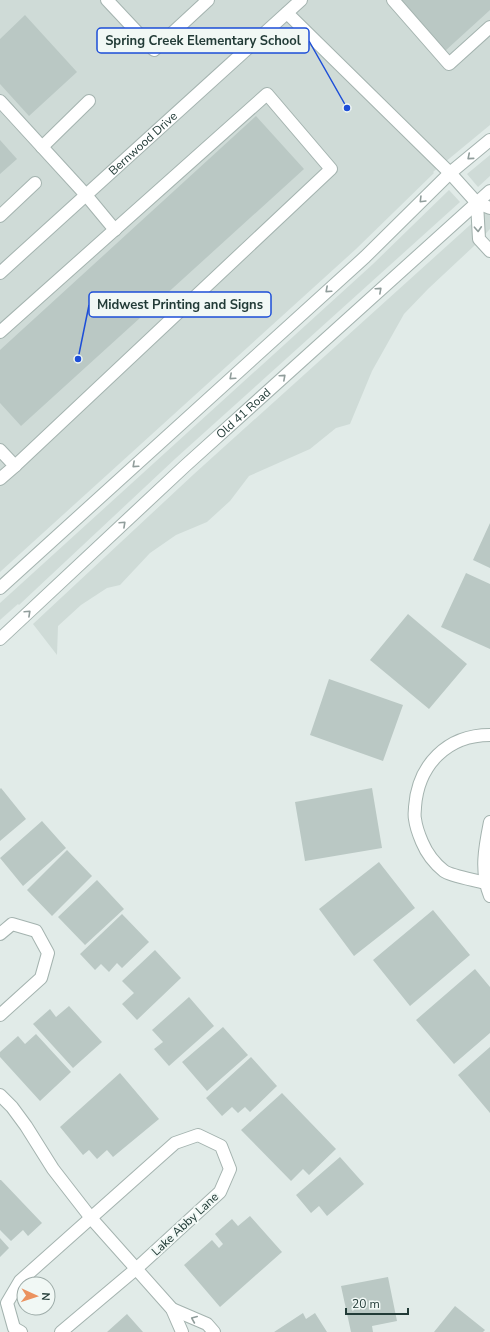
<svg xmlns="http://www.w3.org/2000/svg" width="490" height="1332" font-family="'Nunito Sans',sans-serif">
<style>
.built{fill:#cfdbd7}
.building{fill:#bac8c4}
.lines{fill:none;stroke-linecap:round;stroke-linejoin:round}
.minor-casing{stroke:#a4b3af;stroke-width:14}
.minor{stroke:#fff;stroke-width:12}
.oneway{stroke:#909d9b}
.labels{text-anchor:middle;stroke-width:4;stroke-linejoin:round;paint-order:stroke}
.street-label{font-size:12px;fill:#223b37;stroke:#f1f8f5}
.leader{fill:none;stroke:#1d4ed8;stroke-width:1.5}
.callout-dot{fill:#1d4ed8;stroke:#f1f8f5;stroke-width:1.5}
.callout{fill:#f1f8f5;stroke:#1d4ed8;stroke-width:1.5}
.callout-label{font-size:13px;text-anchor:middle;font-weight:bold;fill:#223b37}
</style>
<rect width="100%" height="100%" fill="#e1ebe8"/>
<path class="built" d="M0 0H490V125L433 172 434 173 356 249 0 572Z
M490 155V176L478 187 467 174Z
M449 190 460 202 176 458 19 605 18 604 0 620V603L373 264Z
M490 207V229L474 246 428 289 404 314 372 371 350 424 336 428 310 449 249 476 230 501 207 522 176 535 150 553 120 585 107 588 81 605 58 626 57 655 33 624 194 474Z"/>
<path class="building" d="M400 0H490V10L445 51Z
M25 15 77 72 29 116 0 84V39Z
M256 116 304 169 21 426 0 403V350Z
M0 140 17 159 0 174Z
M490 523V568L473 560Z
M466 573 490 584V649L441 627Z
M408 614 467 664 429 709 370 660Z
M329 679 403 705 383 761 310 735Z
M1 788 26 819 0 841V789Z
M372 788 382 848 305 861 295 802Z
M42 821 66 848 23 886 0 858Z
M67 850 92 876 52 916 27 890Z
M379 862 415 908 354 956 319 909Z
M97 880 124 909 85 945 58 917Z
M433 910 470 955 410 1006 373 960Z
M122 914 149 942 122 968 117 963 109 972 101 964 95 970 80 954Z
M155 950 181 978 137 1020 122 1004 134 993 122 981Z
M475 969 490 987V1033L454 1064 416 1020Z
M189 997 214 1026 169 1066 154 1049 163 1042 152 1030Z
M69 1006 102 1042 73 1068 33 1024 50 1009 56 1017Z
M223 1027 248 1055 207 1091 182 1062Z
M36 1034 71 1072 40 1101 0 1057V1052L18 1036 25 1044Z
M490 1047V1113L458 1075Z
M251 1057 277 1086 250 1112 245 1107 238 1113 232 1107 222 1116 206 1098Z
M120 1073 159 1119 113 1157 107 1150 97 1159 89 1150 83 1155 60 1127Z
M282 1093 336 1149 309 1175 303 1169 291 1181 241 1130Z
M340 1157 364 1184 327 1216 319 1206 311 1213 296 1195Z
M0 1180H1L42 1223 28 1236 23 1230 11 1241 0 1230Z
M250 1216 282 1252 220 1307 184 1265 212 1240 219 1248 223 1244 215 1234 232 1219 238 1226Z
M0 1238 9 1248 0 1257Z
M388 1277 397 1321 372 1326 373 1332H351L341 1286Z
M455 1306 485 1330 483 1332H434Z
M303 1313 306 1319 315 1313 327 1332H274Z
M127 1314 143 1332H107Z"/>
<g class="lines">
<g class="minor-casing">
<g id="minor">
<path d="M107 0 154 50 208 0"/>
<path d="M393 0 449 64 490 27"/>
<path d="M287 13 450 173 477 203 490 208"/>
<path d="M0 101 86 195 115 230"/>
<path d="M42 147 89 101"/>
<path d="M477 203 479 239 490 251"/>
<path d="M0 216 35 183"/>
<path id="s1" d="M0 273 301 0"/>
<path d="M0 332 267 94 331 169 15 466"/>
<path d="M0 450 15 466 0 479"/>
<path d="M0 588 365 257 450 173 490 140"/>
<path id="s2" d="M0 639 185 466 490 191"/>
<path d="M490 822C485 847 480 871 490 896"/>
<path d="M485 883C475 880 451 876 444 871 434 863 427 854 422 842 419 835 416 827 415 819 414 815 415 811 415 807 418 765 447 735 490 735"/>
<path d="M0 934 12 924 36 931 48 953 41 978 0 1015"/>
<path d="M0 1095 12 1107 26 1126 53 1169 91 1218 172 1309 182 1332"/>
<path d="M172 1309 207 1324 214 1332"/>
<path d="M21 1332 14 1328 7 1303 20 1281 175 1143 198 1135 221 1146 230 1169 220 1192 136 1269 61 1332"/>
</g>
</g>
<use href="#minor" class="minor"/>
</g>
<defs><path id="oneway-chevron" d="M-2-3.5L2.5 0L-2 3.5" fill="none" stroke-width="1.6" stroke-linecap="round" stroke-linejoin="round"/></defs>
<g class="oneway">
<use href="#oneway-chevron" transform="translate(470 157) rotate(140)"/>
<use href="#oneway-chevron" transform="translate(422 200) rotate(135)"/>
<use href="#oneway-chevron" transform="translate(478 229) rotate(87)"/>
<use href="#oneway-chevron" transform="translate(328 290) rotate(138)"/>
<use href="#oneway-chevron" transform="translate(379 290) rotate(-42)"/>
<use href="#oneway-chevron" transform="translate(232 377) rotate(138)"/>
<use href="#oneway-chevron" transform="translate(283 377) rotate(-42)"/>
<use href="#oneway-chevron" transform="translate(135 465) rotate(138)"/>
<use href="#oneway-chevron" transform="translate(123 524) rotate(-43)"/>
<use href="#oneway-chevron" transform="translate(28 613) rotate(-43)"/>
<use href="#oneway-chevron" transform="translate(194 1319) rotate(-157)"/>
</g>
<g class="labels">
<g class="street-label">
<text dy="4" stroke="none"><textPath href="#s1" startOffset="193">Bernwood Drive</textPath></text>
<text dy="4" stroke="none"><textPath href="#s2" startOffset="332">Old 41 Road</textPath></text>
<text transform="translate(185 1224) rotate(-43)" y="4">Lake Abby Lane</text>
</g>
</g>
<path class="leader" d="M347 108L309 41M78 359L89 305"/>
<g class="callout-dot">
<circle cx="347" cy="108" r="4"/>
<circle cx="78" cy="359" r="4"/>
</g>
<g class="callout">
<rect x="97" y="28" width="212" height="25" rx="4"/>
<rect x="89" y="292" width="182" height="25" rx="4"/>
</g>
<g class="callout-label">
<text x="203" y="45">Spring Creek Elementary School</text>
<text x="180" y="309">Midwest Printing and Signs</text>
</g>
<g transform="translate(36 1296) rotate(93)"><circle r="19" fill="#f1f8f5" stroke="#9eaca9"/>
<path d="M0-3L7 15L0 10L-7 15Z" fill="#eb925f"/>
<text y="-6" font-size="11" font-weight="bold" text-anchor="middle" fill="#223b37">N</text>
</g>
<path d="M346 1308v6h62v-6" fill="none" stroke="#223b37" stroke-width="2"/>
<text x="352" y="1308" font-size="12" fill="#223b37" stroke="#f1f8f5" stroke-width="3" paint-order="stroke">20 m</text>
</svg>
